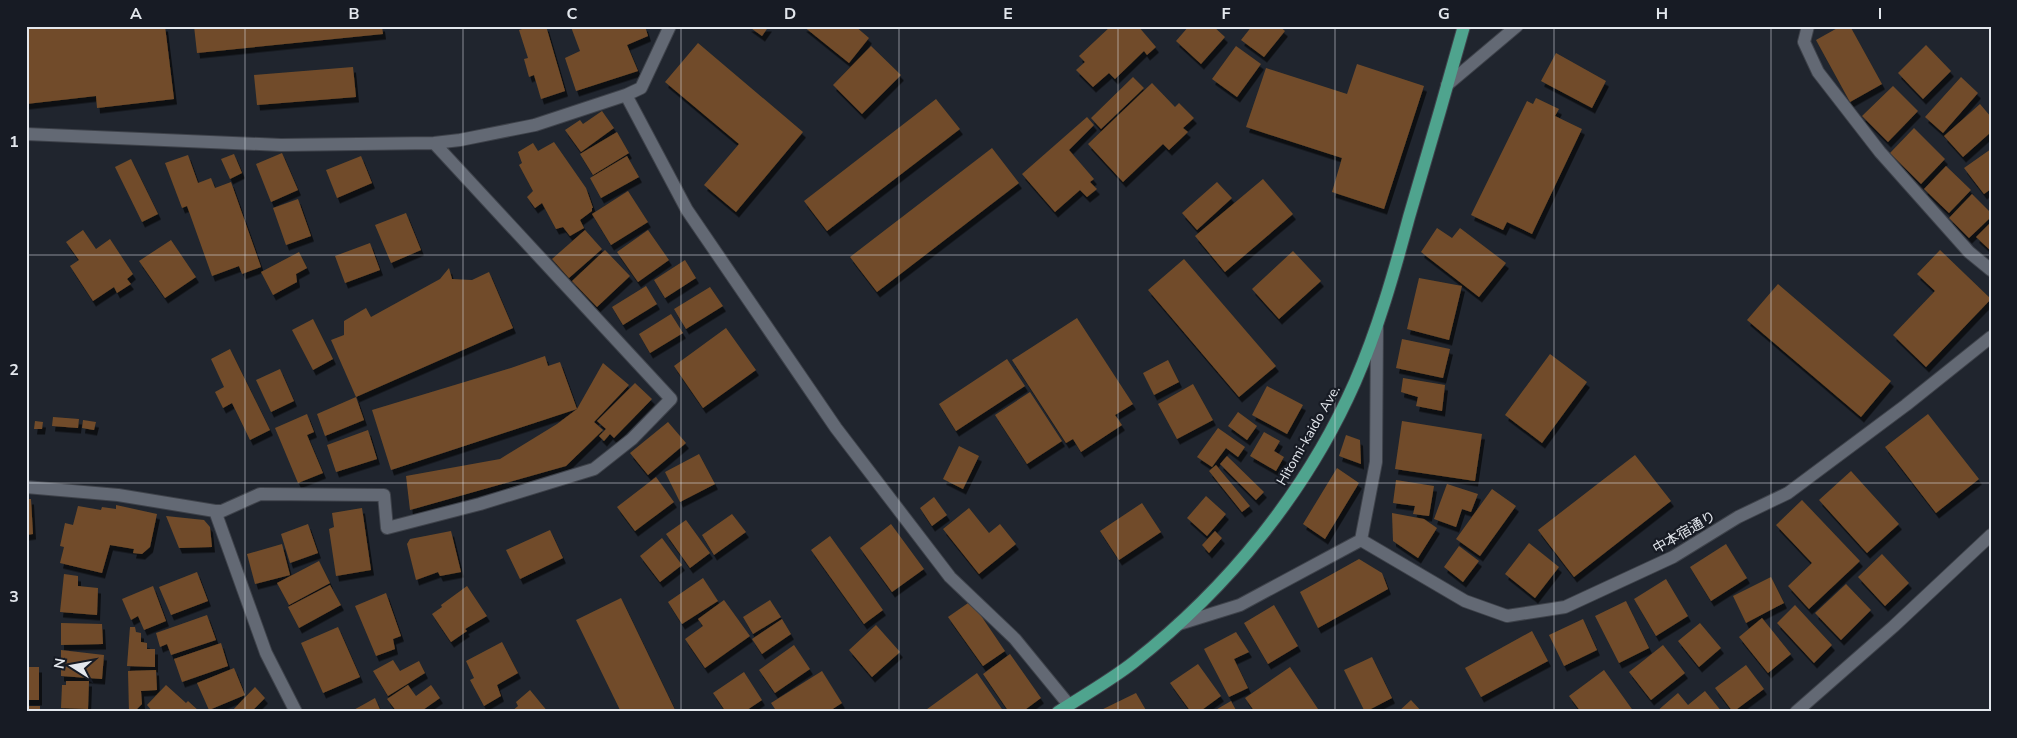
<svg xmlns="http://www.w3.org/2000/svg" width="2017" height="738" font-family="'Nunito Sans','Noto Sans JP',sans-serif">
<style>
.building{fill:#714c29;filter:url(#shadow)}
.lines{fill:none;stroke-linecap:round;stroke-linejoin:round}
.minor-casing{stroke:#3e424a;stroke-width:14}
.major-casing{stroke:#3e424a;stroke-width:14}
.minor{stroke:#636974;stroke-width:12}
.major{stroke:#4fa48e;stroke-width:12}
.grid{fill:none;stroke:#e3e7ed;stroke-width:1;stroke-opacity:0.55}
.labels{text-anchor:middle;stroke-width:4.5;stroke-linejoin:round;paint-order:stroke}
.street-label{font-size:14px;fill:#e3e7ed;stroke:#171b24}
.neatline{fill:none;stroke:#e3e7ed;stroke-width:2}
.grid-label{font-size:16px;text-anchor:middle;font-weight:bold;fill:#e3e7ed}
</style>
<defs>
<filter id="shadow"><feDropShadow dx="3" dy="5.5" stdDeviation="0" flood-color="#0009"/></filter>
</defs>
<rect width="100%" height="100%" fill="#20252e"/>
<path class="building" d="M26 26H165L174 99 97 108 96 96 26 104Z
M194 26H382L383 34 197 53Z
M532 26H546L565 91 541 99 534 75 529 77 524 59 528 58 519 30Z
M645 26 648 36 627 45 638 71 576 91 565 58 580 51 571 27Z
M748 26H769L762 36Z
M803 26H855L869 38 849 63Z
M1111 26H1138L1156 47 1147 55 1144 51 1115 79 1109 73 1093 87 1076 70 1085 62 1079 56Z
M1189 26H1213L1225 37 1201 64 1176 41Z
M1252 26H1279L1285 31 1264 57 1241 40Z
M1841 26H1850L1882 84 1850 102 1816 40Z
M698 43 803 132 736 212 704 185 739 144 665 82Z
M1926 45 1951 71 1923 99 1898 73Z
M871 46 901 75 862 114 833 85Z
M1236 46 1261 64 1237 97 1212 79Z
M1556 53 1606 81 1592 108 1541 81Z
M1357 64 1424 86 1384 209 1332 192 1342 158 1246 127 1266 68 1347 94Z
M353 67 356 97 257 105 254 75Z
M1133 77 1144 88 1101 129 1091 118Z
M1961 77 1978 93 1943 133 1925 117Z
M1152 83 1175 107 1179 103 1194 118 1183 128 1188 132 1169 150 1163 144 1123 182 1088 144Z
M1893 86 1918 111 1888 142 1862 116Z
M1536 98 1559 109 1555 116 1582 129 1532 234 1507 222 1503 230 1471 215 1527 101 1533 104Z
M936 99 960 129 827 231 804 201Z
M1980 104 1991 117V132L1963 157 1944 136Z
M602 111 614 128 581 152 565 130 580 120 583 124Z
M1087 117 1094 125 1069 150 1094 179 1090 182 1097 189 1087 197 1080 190 1055 212 1022 174Z
M1914 128 1945 159 1921 184 1890 153Z
M617 132 629 153 593 175 580 154Z
M554 142 586 188 593 208H592V211L580 220 584 228 570 236 563 227 556 229 542 203 535 208 527 197 533 191 519 165 522 163 518 152 533 143 538 151Z
M992 148 1019 183 877 292 850 257Z
M1991 149V189L1984 194 1964 168Z
M282 153 298 190 271 202 256 164Z
M234 154 242 173 230 179 221 159Z
M188 155 198 183 211 178 215 188 231 182 261 267 242 274 239 266 212 276 187 206 182 208 165 163Z
M361 156 372 183 337 198 326 170Z
M627 156 639 177 601 198 590 178Z
M131 159 158 214 142 222 115 167Z
M1946 166 1971 190 1949 213 1924 189Z
M1263 179 1293 214 1225 272 1195 236Z
M1217 182 1232 198 1197 230 1182 213Z
M628 191 648 222 611 245 592 214Z
M1972 194 1991 213V217L1969 238 1949 218Z
M298 199 311 236 286 245 273 208Z
M406 213 421 250 391 263 375 225Z
M1991 222V251L1976 237Z
M1437 228 1452 238 1460 228 1506 263 1479 297 1421 252Z
M83 230 96 249 110 239 133 274 127 279 131 284 117 293 114 287 93 301 70 266 79 260 66 242Z
M585 230 602 249 569 278 552 259Z
M648 230 669 260 638 282 617 252Z
M171 240 196 277 165 298 139 261Z
M370 243 380 270 345 283 335 256Z
M605 250 630 276 597 307 572 281Z
M1940 250 1991 299 1926 367 1893 335 1935 291 1917 274Z
M1293 251 1321 281 1279 319 1252 289Z
M299 252 307 268 296 274 297 282 273 295 261 272Z
M1184 259 1276 366 1239 397 1148 290Z
M685 260 696 278 665 298 654 280Z
M449 268 452 279 472 280 489 272 513 328 356 397 331 340 344 335V321L366 308 371 317 440 279Z
M1419 278 1462 286 1449 340 1407 329Z
M1778 284 1891 381 1861 417 1747 320Z
M646 286 657 304 623 325 612 307Z
M710 287 723 306 686 329 674 309Z
M671 314 683 333 650 353 639 334Z
M1077 318 1133 404 1115 415 1122 425 1081 452 1073 439 1066 443 1012 360Z
M313 319 333 359 313 370 292 330Z
M726 328 756 370 703 408 674 366Z
M1402 339 1450 349 1443 378 1396 368Z
M230 349 270 430 250 440 232 403 223 408 215 392 224 387 211 359Z
M1550 354 1587 382 1542 443 1505 415Z
M545 356 548 366 560 362 577 409 391 470 372 410 511 368Z
M1007 359 1025 386 956 431 939 404Z
M1168 360 1179 382 1154 395 1143 373Z
M603 363 629 385 594 422 603 430 566 466 410 510 406 476 500 459 557 424 577 409Z
M280 369 294 401 271 412 256 380Z
M1403 378 1445 385 1442 411 1416 406 1418 397 1401 392Z
M635 383 652 399 614 438 610 434 604 441 599 436 606 429 597 421Z
M1193 384 1213 420 1177 439 1158 404Z
M1267 386 1303 405 1287 434 1252 415Z
M1030 392 1062 441 1027 464 995 415Z
M356 397 364 420 325 436 317 414Z
M1238 412 1257 426 1247 440 1228 426Z
M307 414 314 432 307 435 323 473 298 483 275 428Z
M1928 414 1979 479 1936 513 1885 447Z
M53 417 79 419 78 428 52 426Z
M83 420 96 422 94 430 82 428Z
M35 421 43 422 42 429H34Z
M1402 421 1482 434 1475 481 1395 469Z
M668 422 686 443 648 475 630 453Z
M1218 428 1245 447 1238 457 1226 448 1212 467 1197 457Z
M368 430 377 459 336 472 327 445Z
M1264 432 1280 441 1274 451 1284 457 1276 471 1250 456Z
M1346 435 1360 440 1361 464 1339 456Z
M959 446 979 456 963 489 943 479Z
M699 454 715 484 680 502 665 472Z
M1635 455 1671 501 1574 577 1538 530Z
M1227 456 1264 492 1256 500 1220 464Z
M1216 465 1250 506 1242 512 1209 471Z
M1337 468 1359 483 1325 539 1303 524Z
M1851 471 1899 524 1867 553 1819 500Z
M656 477 674 502 635 531 617 507Z
M1396 480 1434 486 1429 516 1413 514 1415 506 1393 503Z
M1447 484 1478 494 1471 512 1462 509 1456 527 1434 519Z
M1492 489 1516 506 1480 556 1456 539Z
M1206 496 1226 514 1207 536 1187 518Z
M934 497 947 515 932 526 920 508Z
M26 499H31L33 534 26 535Z
M1802 500 1860 561 1809 609 1788 586 1812 563 1776 525Z
M1142 503 1161 532 1119 560 1100 531Z
M116 505 157 514 150 547 142 554 133 553 134 549 110 545 102 573 60 563 64 547 60 546 65 523 73 525 78 506 101 510 102 507 116 509Z
M362 508 371 570 336 576 329 529 334 527 332 513Z
M969 508 989 533 1000 524 1016 544 979 574 943 529Z
M1392 513 1424 519 1437 528 1418 558 1393 541Z
M732 514 746 532 714 555 702 535Z
M166 516 204 520 210 527 212 547 179 548Z
M686 520 710 553 690 568 666 534Z
M308 524 318 553 290 563 281 534Z
M891 524 924 569 892 592 860 548Z
M550 530 563 558 520 579 506 550Z
M451 531 461 572 440 576 438 572 416 580 407 544 410 539Z
M1215 531 1222 538 1209 553 1202 545Z
M830 536 883 610 864 624 811 550Z
M662 538 682 565 660 582 640 556Z
M1529 543 1559 567 1535 598 1505 574Z
M282 544 290 575 255 584 247 554Z
M1726 544 1747 578 1711 601 1690 567Z
M1459 546 1479 561 1463 582 1444 567Z
M1882 554 1909 583 1885 606 1858 577Z
M1359 559 1382 573 1388 589 1318 628 1300 592Z
M319 561 330 583 289 605 277 583Z
M197 572 208 601 171 615 159 587Z
M64 574 78 576V586L98 588 97 615 60 612Z
M1771 577 1784 603 1746 623 1733 596Z
M703 578 718 601 682 624 668 602Z
M1666 579 1688 616 1656 636 1634 599Z
M1846 584 1871 610 1841 640 1815 613Z
M330 585 341 605 299 628 288 607Z
M153 586 166 621 144 630 138 616 131 620 122 599Z
M467 586 487 616 465 629 467 631 451 642 432 614 442 607 441 605Z
M386 593 401 636 393 639 395 649 376 656 355 606Z
M621 598 676 712H621L576 620Z
M724 600 750 636 705 668 685 639 703 626 698 619Z
M770 600 781 617 753 634 743 617Z
M971 601 1005 651 983 666 948 617Z
M1626 601 1649 648 1619 663 1595 616Z
M1274 605 1298 646 1268 664 1244 623Z
M1795 605 1832 645 1814 663 1777 623Z
M207 615 216 640 171 655 167 644 160 647 156 633Z
M1762 618 1791 654 1768 673 1739 637Z
M782 619 791 634 762 654 752 639Z
M1583 619 1597 650 1564 666 1549 635Z
M61 623 102 624 103 644 61 645Z
M1700 623 1721 648 1699 667 1678 641Z
M876 625 900 652 872 677 849 650Z
M130 627H135L136 632 141 633V642L147 643V649H155V667L127 666Z
M338 627 360 677 323 693 301 643Z
M1532 631 1548 661 1481 697 1465 668Z
M1236 632 1249 652 1234 659 1248 688 1229 697 1204 649Z
M502 642 518 673 497 685 501 696 484 706 470 680 474 678 466 661Z
M221 643 228 666 182 682 174 659Z
M794 645 810 669 775 693 759 670Z
M1663 645 1685 673 1651 700 1629 672Z
M61 650 104 655 102 679 61 676Z
M1010 654 1041 698 1022 712H1009L983 674Z
M1372 657 1392 698 1365 712 1344 670Z
M393 660 400 671 419 661 425 673 388 696 373 671Z
M1198 664 1221 696 1199 712H1191L1170 683Z
M1746 665 1764 689 1733 712 1715 688Z
M26 667H39V700H26Z
M1290 667 1320 712H1255L1245 698Z
M234 668 245 695 209 710 197 683Z
M156 670 157 690 141 691 142 704 134 712H129L128 671Z
M1604 670 1634 712H1581L1569 696Z
M822 671 842 703 828 712H777L771 703Z
M744 672 762 700 744 712H726L713 693Z
M977 673 1004 712H923Z
M66 681H89L88 709 61 708 62 685H66Z
M166 685 186 703 188 701 200 712H153L147 705Z
M408 685 416 696 431 685 440 698 420 712H397L387 699Z
M255 687 265 698 254 709 256 712H231Z
M530 690 548 712H511L518 706 516 702Z
M1705 691 1722 712H1656L1678 693 1688 705Z
M1136 693 1147 712H1097Z
M375 698 381 712H350L368 702Z
M1411 700 1422 712H1398Z
M1231 701 1237 712H1212Z
M26 706H40V712H26Z"/>
<g class="lines">
<g class="minor-casing">
<path id="minor" d="M1808 26 1804 42 1818 72 1880 152 1969 252 1991 270
M1447 85 1517 26
M626 95 687 210 836 428 950 577 1015 639 1069 705
M26 134 281 145 434 143 460 140 535 125 626 95 641 88 670 26
M26 487 118 495 215 511H222L260 494 384 495 387 528 480 504 594 469 632 439 671 399 434 143
M215 511 266 653 296 712
M1361 540 1465 601 1507 616 1565 607 1673 557 1738 517 1788 493 1906 405 1991 337
M1179 624 1240 605 1361 540 1376 462 1377 327
M1796 712 1894 626 1991 535"/>
</g>
<g class="major-casing">
<path id="major" d="M1058 712C1083 696 1111 680 1134 662 1228 588 1307 491 1355 382 1378 329 1394 273 1409 217 1428 153 1446 90 1464 26"/>
</g>
<use href="#minor" class="minor"/>
<use href="#major" class="major"/>
</g>
<path class="grid" d="M245 26V712M463 26V712M681 26V712M899 26V712M1118 26V712M1335 26V712M1554 26V712M1771 26V712M26 255H1991M26 483H1991"/>
<g class="labels">
<g class="street-label">
<text transform="translate(1308 435) rotate(-60)" y="5">Hitomi-kaido Ave.</text>
<text transform="translate(1684 532) rotate(-30)" y="5">中本宿通り</text>
</g>
</g>
<rect width="2017" height="738" fill="none" stroke="#171b24" stroke-width="55"/>
<g transform="translate(72 666) rotate(281)" stroke="#171b24" stroke-width="4" paint-order="stroke">
<path d="M0-4L9 19L0 12L-9 19Z" fill="#e3e7ed"/>
<text y="-8" font-size="14" font-weight="bold" text-anchor="middle" fill="#e3e7ed">N</text>
</g>
<rect x="28" y="28" width="1962" height="682" class="neatline"/>
<g class="grid-label">
<text x="136" y="19">A</text>
<text x="354" y="19">B</text>
<text x="572" y="19">C</text>
<text x="790" y="19">D</text>
<text x="1008" y="19">E</text>
<text x="1226" y="19">F</text>
<text x="1444" y="19">G</text>
<text x="1662" y="19">H</text>
<text x="1880" y="19">I</text>
<text x="14" y="147">1</text>
<text x="14" y="375">2</text>
<text x="14" y="602">3</text>
</g>
</svg>
